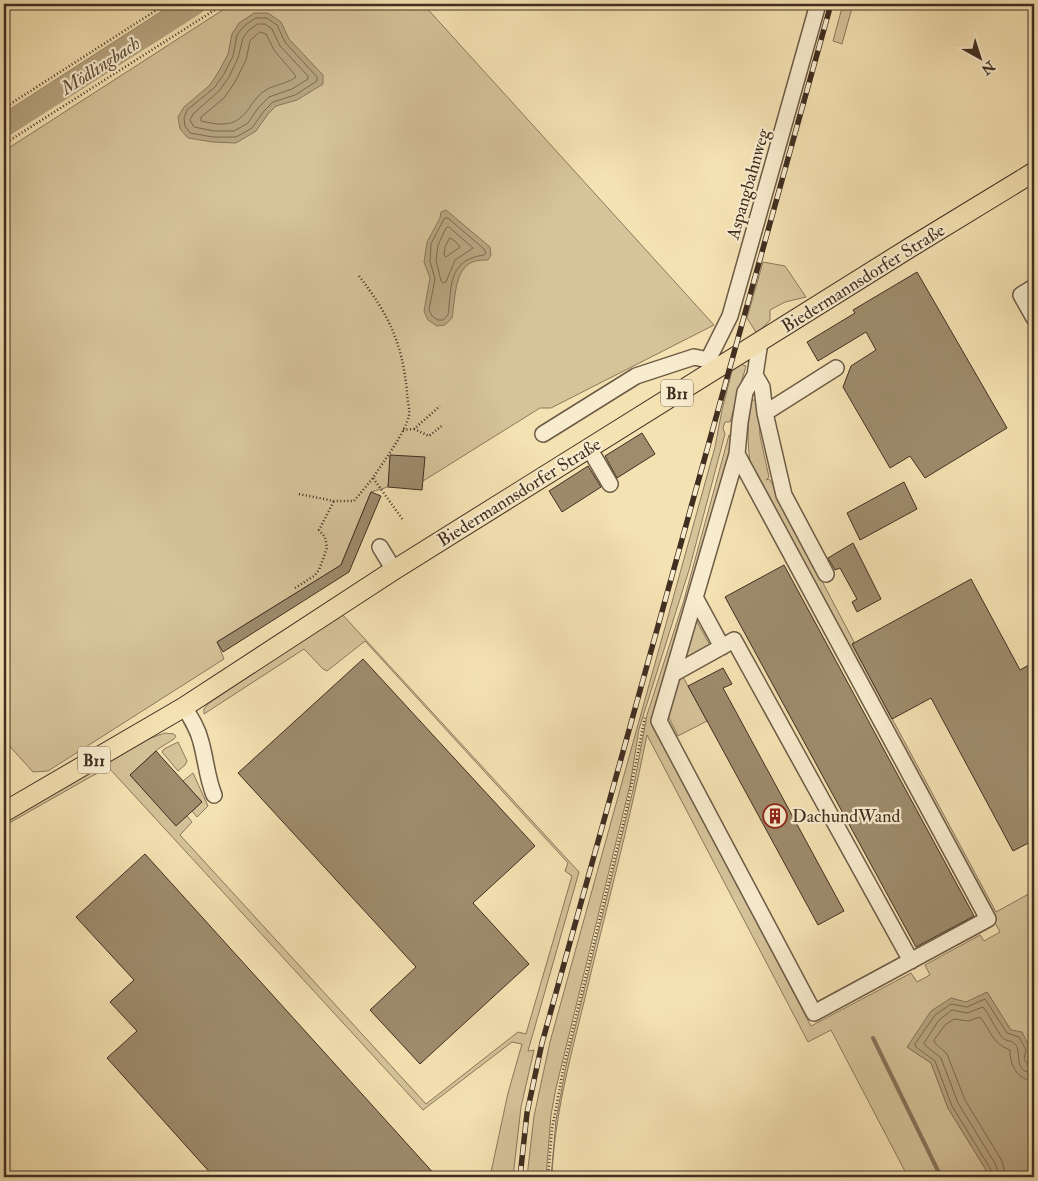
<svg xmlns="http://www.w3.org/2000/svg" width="1038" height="1181" font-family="'IM FELL Double Pica',serif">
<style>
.green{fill:#d6c39a;stroke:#8b785e}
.water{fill:#b7a581;stroke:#87755b}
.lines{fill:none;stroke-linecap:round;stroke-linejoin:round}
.shore{stroke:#7c6a51;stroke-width:1}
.stream{stroke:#87755b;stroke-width:4}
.river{stroke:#b7a581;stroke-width:22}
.building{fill:#9e8c6d;stroke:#402e21}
.minor-casing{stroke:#6d5b46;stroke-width:18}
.major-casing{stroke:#402e21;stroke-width:21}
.path{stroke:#402e21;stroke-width:2.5;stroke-dasharray:1 2.5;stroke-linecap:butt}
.minor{stroke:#f8ecce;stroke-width:15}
.major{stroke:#f5e2b3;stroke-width:19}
.rail-casing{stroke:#402e21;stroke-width:5.5}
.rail{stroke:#f8ecce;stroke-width:4;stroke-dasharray:11;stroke-linecap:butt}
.labels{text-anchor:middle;stroke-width:4.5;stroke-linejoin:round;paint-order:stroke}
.shield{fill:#f8ecce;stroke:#776755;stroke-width:1}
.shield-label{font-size:16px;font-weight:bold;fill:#402e21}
.street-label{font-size:18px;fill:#402e21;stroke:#f8ecce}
.poi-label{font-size:18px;fill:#402e21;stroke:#f8ecce;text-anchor:start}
.water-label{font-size:19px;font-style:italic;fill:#5e4c39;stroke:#f8ecce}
</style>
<rect width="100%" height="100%" fill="#f5e2b3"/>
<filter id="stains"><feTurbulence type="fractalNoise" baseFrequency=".004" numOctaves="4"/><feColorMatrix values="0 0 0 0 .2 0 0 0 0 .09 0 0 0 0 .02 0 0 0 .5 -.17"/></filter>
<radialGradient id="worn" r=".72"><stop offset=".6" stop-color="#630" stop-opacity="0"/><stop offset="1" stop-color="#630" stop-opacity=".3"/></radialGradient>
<path class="green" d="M173 4H189L4 122V113Z
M232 4H423L714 325 551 408H540L423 481 391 455 388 487 371 492 341 565 217 642 224 659 48 771 33 772 4 740V151Z
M843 4H853L842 44 833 41Z
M763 262 785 266 806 297 785 302 770 310V320L757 334 747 318Z
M740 364 746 366 730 422H725L723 428 725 434 689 570 639 729 630 785 556 1088 551 1115 546 1177H527L534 1116 550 1042 715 447 722 410 733 367Z
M752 400H755L758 402 760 436 769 477 766 480 769 479 773 485H774L812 562 854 642 852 644 996 912 1034 891V1064L1011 1031 987 992 907 1047 931 1063 948 1108 986 1170 988 1177H908L831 1030 808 1042 647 735C629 825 605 913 584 1002 570 1059 554 1118 552 1177H551L556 1120 567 1061 633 790 647 715 684 600 729 435 733 436 730 453 669 673 652 723 811 1026 911 973 917 982 930 975 925 965 980 935 984 941 1000 932 751 468C747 446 747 422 752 400Z
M341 613 579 872 528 1051 534 1050 521 1107 513 1177H490L508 1093 522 1044 512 1042 423 1110 109 768 92 776 4 826V819L151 738 165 733 174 734 176 736 174 739 158 749 130 775 176 825 187 816 192 822 180 835 426 1104 518 1032 526 1034 572 876 565 871 568 863 365 641 327 671 323 669 304 649 204 714V709L208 704Z
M696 620 711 647 683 661Z
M682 675 707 721 678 736 666 712 675 684Z
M178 742 187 761 185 765 178 771 162 752 164 749Z
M193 773 208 806 197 817 192 811 202 802 183 781Z"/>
<path class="water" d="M254 13H268L281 22 289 39 323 75V84L297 100 276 106 268 114 256 131 236 143 213 142 188 138 180 129 178 117 184 107 210 85 219 71 228 54 232 34 239 23Z
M446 210 490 247 491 255 488 260C484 260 477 260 473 262 454 268 455 302 452 318L445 325 437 326 428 320 424 311 430 278 424 262 427 242 440 218 441 212Z
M987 992 1011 1030 1022 1032 1032 1052 1028 1056 1034 1064V1177H988L986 1170 948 1108 931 1063 907 1047 931 1011 951 998 966 1002Z"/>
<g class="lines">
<path class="shore" d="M256 18H267L277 25 285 42 317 77V81L295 95 273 102 264 111 252 128 236 137H213L190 133 185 126 184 118 187 110 214 88 224 74 233 56 237 35 243 27Z
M258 24H265L272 29 280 46 308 76V79L292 89 269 97 258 108 248 123 234 131H214L194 127 190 120 193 114 219 91 229 77 238 58 243 38 248 31Z
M260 32 266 34 274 50 295 75 296 77C287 84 276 84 266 90 260 93 254 101 250 107 236 127 224 126 201 121V117L224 98 235 82 246 60 250 41Z
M445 218H448L484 249 486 253 484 255C447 260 452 287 448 315L443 320H438L432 316 429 310 435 279 430 261 431 244Z
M449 227 473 248 455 260 446 282 443 283 441 281 436 260 438 245 446 228Z
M450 238 455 241 460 247 446 257 444 255 445 247Z
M993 1177 990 1168 952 1106 935 1061 916 1047 915 1044 935 1015 951 1004 967 1007 985 999 1007 1033 1019 1037 1026 1050 1024 1059 1029 1066 1034 1067
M999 1177 996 1165 958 1103 941 1058 925 1045 924 1043 939 1020 952 1010 967 1013 983 1007C991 1016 994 1028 1002 1037 1006 1042 1012 1040 1015 1044 1023 1052 1011 1072 1034 1073
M1006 1177 1002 1161 965 1100 947 1054 935 1043 934 1040 945 1025 954 1019 968 1021 980 1017C991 1031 992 1043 1010 1050 1010 1065 1017 1080 1034 1081"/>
<path class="stream" d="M873 1038 941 1177"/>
<path class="river" d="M4 126 195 4"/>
</g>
<path class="building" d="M917 272 1007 428 925 478 910 456 890 468 843 387 851 366 876 350 866 332 818 361 807 342 855 313 853 310Z
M642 433 655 454 617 478 605 456Z
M390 455 425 457 422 490 388 487Z
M588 466 601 487 562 512 549 491Z
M904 482 917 509 860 540 847 513Z
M371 492 381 496 349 572 223 652 217 642 341 565Z
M853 543 881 599 857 612 852 602 857 599 840 568 835 570 828 558Z
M784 565 974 916 916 947 725 597Z
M971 579 1020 670 1034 662V840L1013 851 931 698 892 719 852 644Z
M363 659 535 846 473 903 529 964 420 1064 370 1010 416 967 238 773Z
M723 668 732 684 723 688 844 911 818 925 688 686Z
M156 751 202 802 176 826 130 775Z
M145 854 437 1177H214L107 1058 137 1031 110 1002 134 980 76 917Z"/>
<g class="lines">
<g class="minor-casing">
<path id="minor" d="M1034 287 1021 295 1034 318
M714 370 708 360 730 316 818 4
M755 375 762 387 765 413 784 495 826 574
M765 413 836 368
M543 434 636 376 694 357 708 360
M589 448 610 484
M737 454 988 919 814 1013 659 721 737 454 740 422 745 392 755 375 760 342
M380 547 394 570
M696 599 722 647
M673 674 734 640 911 961
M184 707C191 718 198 729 201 742 206 760 207 778 214 795"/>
</g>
<g class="major-casing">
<path id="major" d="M4 812 184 707 394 570 911 247 1034 172"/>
</g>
<path class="path" d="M4 108 166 4
M4 144 224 4
M359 276C389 315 402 342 407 392 407 399 410 408 409 415 406 432 383 462 373 478L403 520
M414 429 429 436 443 425
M403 430 414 429 440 406
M299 494 334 501H354L373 478
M295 588 314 576 319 570 327 548 325 537 319 530 334 501
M548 1177 552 1129 564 1065 627 807 645 717"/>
<use href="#minor" class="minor"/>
<use href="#major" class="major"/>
<g class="rail-casing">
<path id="rail" d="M520 1177 527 1113 542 1043 831 4"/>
</g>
<use href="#rail" class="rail"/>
</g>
<defs>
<g id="building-ring" transform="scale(1.25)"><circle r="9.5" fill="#f8ecce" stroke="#8f2418" stroke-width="1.5"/><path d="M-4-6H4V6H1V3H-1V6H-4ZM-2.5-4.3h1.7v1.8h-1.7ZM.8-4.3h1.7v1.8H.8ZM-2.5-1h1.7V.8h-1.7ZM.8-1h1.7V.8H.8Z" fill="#8f2418"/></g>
</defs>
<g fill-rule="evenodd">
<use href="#building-ring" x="775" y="816"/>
</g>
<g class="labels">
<g class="shield">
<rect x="661" y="379.5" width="32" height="27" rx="4"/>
<rect x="78" y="746.5" width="32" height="27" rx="4"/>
</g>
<g class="shield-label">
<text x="677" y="399">B11</text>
<text x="94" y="766">B11</text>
</g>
<g class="street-label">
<text transform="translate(748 184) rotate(-74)" y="6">Aspangbahnweg</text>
<text transform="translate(863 278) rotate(-32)" y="6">Biedermannsdorfer Straße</text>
<text transform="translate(519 492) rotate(-32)" y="6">Biedermannsdorfer Straße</text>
</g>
<g class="poi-label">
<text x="792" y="822">DachundWand</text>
</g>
<g class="water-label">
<text transform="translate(100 65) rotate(-33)" y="7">Mödlingbach</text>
</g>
</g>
<rect width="1038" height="1181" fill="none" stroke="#f5e2b3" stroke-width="20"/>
<rect x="5" y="5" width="1028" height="1171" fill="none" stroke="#402e21" stroke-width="2.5"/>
<rect x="10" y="10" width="1018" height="1161" fill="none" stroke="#402e21"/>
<g transform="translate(980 58) rotate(141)" stroke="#f8ecce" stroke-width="4" paint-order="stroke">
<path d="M0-4L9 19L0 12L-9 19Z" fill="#402e21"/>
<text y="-8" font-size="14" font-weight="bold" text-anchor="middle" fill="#402e21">N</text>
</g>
<rect width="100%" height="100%" filter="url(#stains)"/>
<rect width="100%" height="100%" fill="url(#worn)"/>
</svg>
